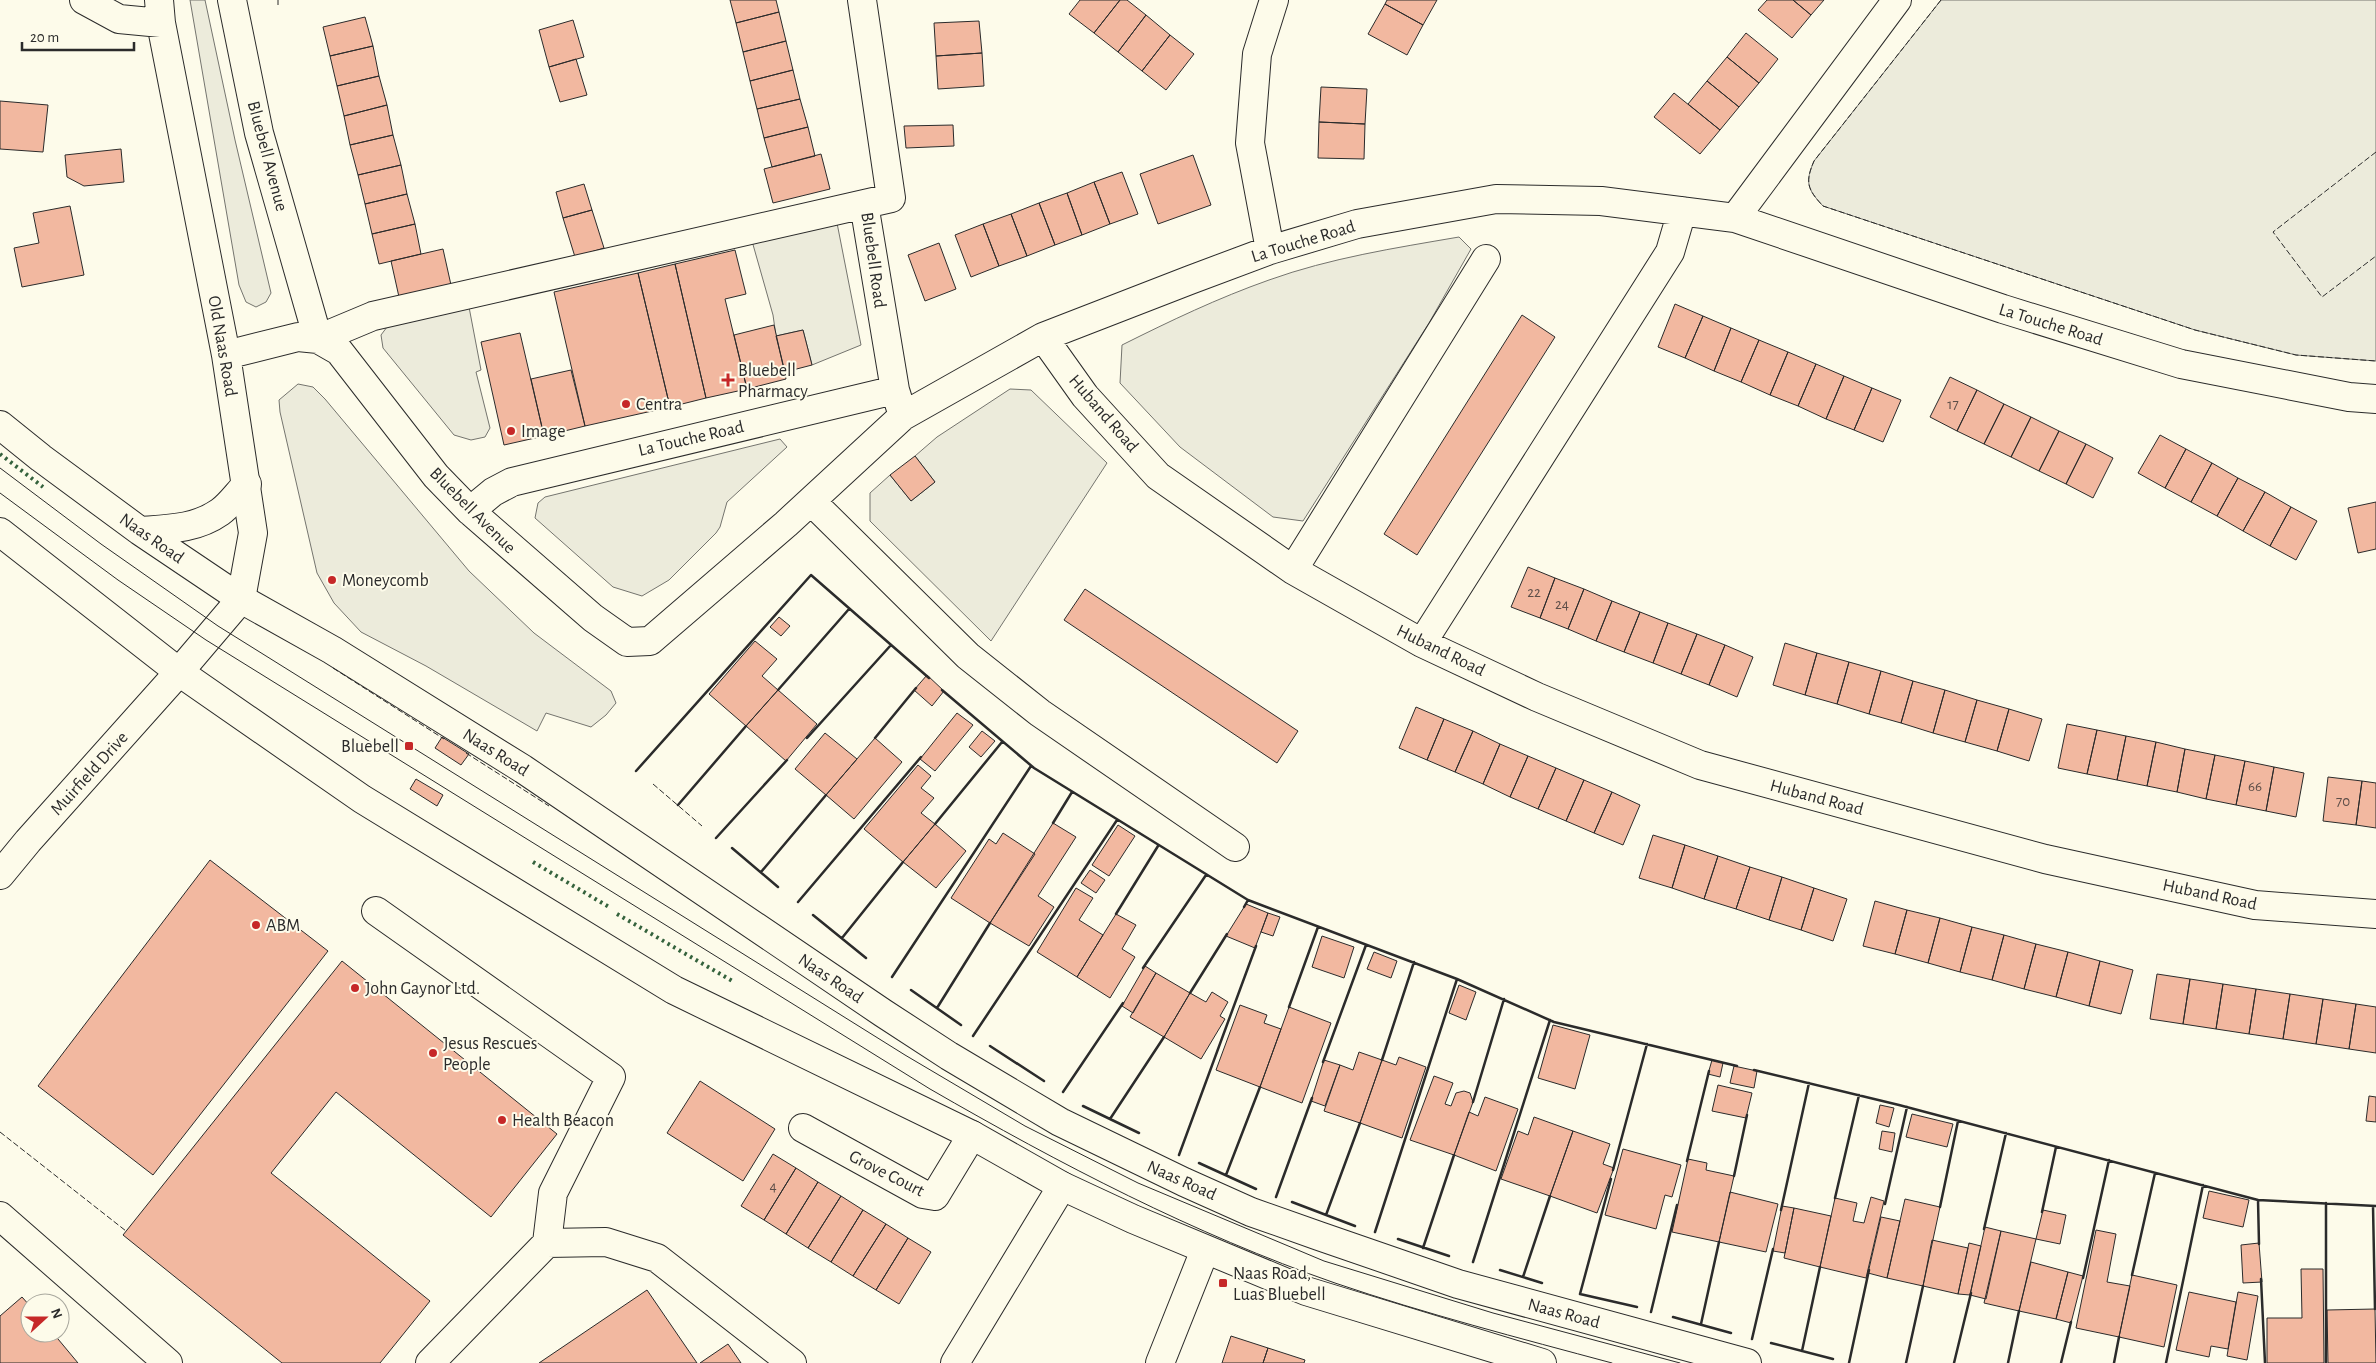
<svg xmlns="http://www.w3.org/2000/svg" width="2376" height="1363" font-family="'Alegreya Sans',sans-serif">
<style>
.green{fill:#ecebdb;stroke:#74746e}
.building{fill:#f2b8a0;stroke:#2b2b2b}
.lines{fill:none;stroke-linecap:round;stroke-linejoin:round}
.minor-casing{stroke:#2b2b2b;stroke-width:30}
.major-casing{stroke:#2b2b2b;stroke-width:30}
.minor{stroke:#fdfbea;stroke-width:28}
.major{stroke:#fdfbea;stroke-width:28}
.tram{stroke:#2b2b2b;stroke-width:1}
.hedge{stroke:#34623c;stroke-width:4;stroke-dasharray:2.5 4;stroke-linecap:butt}
.fence{stroke:#2b2b2b;stroke-width:1;stroke-dasharray:6 2.5;stroke-linecap:butt}
.wall{stroke:#2b2b2b;stroke-width:2.5}
.poi-dot{fill:#c62828;stroke:#fdfbea;stroke-width:2}
.labels{text-anchor:middle;stroke-width:4;stroke-linejoin:round;paint-order:stroke}
.number-label{font-size:15px;fill:#5d4e48}
.street-label{font-size:18px;fill:#2b2b2b;stroke:#fdfbea}
.poi-label{font-size:18px;fill:#2b2b2b;stroke:#fdfbea;text-anchor:start}
</style>
<rect width="100%" height="100%" fill="#fdfbea"/>
<path class="green" d="M190 0H205L235 140 271 293 266 302 256 307 246 302 239 285Z
M1941 0H2376V361L2296 355 2195 330 1823 206C1807 189 1805 182 1814 161Z
M837 223 861 345 812 365 803 330 776 336 773 315 752 241Z
M1459 237 1471 249 1429 323 1303 521 1273 517 1180 447 1120 383 1122 345C1170 321 1218 298 1269 280 1330 258 1395 248 1459 237Z
M469 307 481 370 476 372 490 428 485 437 471 440 454 435 383 348 381 335 387 327Z
M298 384 313 387 325 399 469 571 534 633 611 691 616 703 606 715 591 727 546 713 537 731 426 666 361 632 334 603 317 573 280 412 279 400Z
M1010 389 1031 390 1107 463 991 641 870 521V493L890 475 911 501 935 482 915 456 937 437Z
M780 439 787 447 727 502 720 527 716 533 669 580 642 596 613 587 535 518 538 503 545 497Z"/>
<path class="building" d="M730 0H776L779 12 736 23Z
M1080 0H1120L1094 33 1069 14Z
M1120 0H1127L1146 15 1118 52 1094 33Z
M1387 0H1437L1423 25 1385 4Z
M1767 0H1793L1811 15 1792 38 1758 10Z
M1793 0H1824L1811 15Z
M1385 4 1423 25 1407 55 1368 34Z
M779 12 786 41 743 52 736 23Z
M1146 15 1170 35 1142 71 1118 52Z
M365 17 373 46 330 56 323 27Z
M573 20 584 57 549 67 539 30Z
M979 21 982 53 936 56 934 23Z
M1746 33 1778 59 1759 83 1727 57Z
M1170 35 1194 54 1166 90 1142 71Z
M786 41 793 70 750 81 743 52Z
M373 46 379 76 337 86 330 56Z
M982 53 984 86 938 89 936 56Z
M1727 57 1759 83 1739 107 1707 81Z
M576 59 587 95 560 102 549 67Z
M793 70 800 99 757 109 750 81Z
M379 76 387 105 344 116 337 86Z
M1707 81 1739 107 1720 130 1688 104Z
M1321 87 1367 89 1365 124 1319 122Z
M1674 93 1720 130 1700 154 1654 117Z
M800 99 808 127 764 138 757 109Z
M0 101 48 105 43 152 0 149Z
M387 105 393 135 350 145 344 116Z
M1319 122 1365 124 1364 159 1318 158Z
M953 125 954 146 906 148 904 126Z
M808 127 815 156 772 167 764 138Z
M393 135 401 165 358 175 350 145Z
M121 149 124 182 84 186 67 177 65 155Z
M821 154 830 189 773 203 764 169Z
M1193 155 1211 205 1158 224 1140 174Z
M401 165 407 194 365 204 358 175Z
M1122 172 1138 214 1110 224 1094 182Z
M1094 182 1110 224 1082 235 1067 193Z
M584 184 592 210 563 218 556 192Z
M1067 193 1082 235 1055 245 1039 203Z
M407 194 415 224 372 234 365 204Z
M1039 203 1055 245 1027 256 1011 214Z
M70 206 84 275 22 287 14 248 39 243 33 213Z
M592 210 604 248 575 257 563 218Z
M1011 214 1027 256 999 266 983 224Z
M415 224 421 254 379 264 372 234Z
M983 224 999 266 971 277 955 235Z
M939 243 956 289 925 301 908 255Z
M443 249 451 285 399 297 391 261Z
M735 250 746 294 725 299 747 389 706 398 675 264Z
M675 264 706 398 670 407 638 273Z
M638 273 670 407 585 426 554 292Z
M1675 304 1703 316 1685 358 1658 347Z
M1522 315 1555 337 1417 555 1384 534Z
M1703 316 1731 328 1714 371 1685 358Z
M774 325 786 379 747 389 734 335Z
M1731 328 1759 340 1741 382 1714 371Z
M803 330 812 365 785 372 776 336Z
M520 333 544 436 504 445 481 342Z
M1759 340 1788 352 1770 395 1741 382Z
M1788 352 1816 364 1798 406 1770 395Z
M1816 364 1844 376 1826 419 1798 406Z
M571 370 585 426 544 436 531 379Z
M1844 376 1872 388 1854 430 1826 419Z
M1950 377 1977 390 1957 431 1930 417Z
M1872 388 1901 400 1883 442 1854 430Z
M1977 390 2004 404 1984 444 1957 431Z
M2004 404 2031 417 2011 457 1984 444Z
M2031 417 2059 431 2039 471 2011 457Z
M2059 431 2086 444 2066 484 2039 471Z
M2160 435 2186 449 2165 488 2138 473Z
M2086 444 2113 458 2093 498 2066 484Z
M2186 449 2212 463 2191 502 2165 488Z
M915 456 935 482 911 501 890 475Z
M2212 463 2238 478 2217 516 2191 502Z
M2238 478 2265 492 2243 531 2217 516Z
M2265 492 2291 507 2270 546 2243 531Z
M2376 502V549L2358 553 2348 508Z
M2291 507 2317 521 2296 560 2270 546Z
M1528 567 1555 578 1540 618 1511 607Z
M1555 578 1584 589 1568 629 1540 618Z
M1085 589 1298 731 1277 763 1064 620Z
M1584 589 1612 601 1596 641 1568 629Z
M1612 601 1640 612 1624 652 1596 641Z
M1640 612 1668 623 1653 663 1624 652Z
M779 617 790 626 781 636 770 627Z
M1668 623 1697 634 1681 674 1653 663Z
M1697 634 1725 645 1709 685 1681 674Z
M755 641 777 659 762 676 778 690 746 726 709 694Z
M1785 643 1817 653 1805 695 1773 685Z
M1725 645 1753 657 1737 697 1709 685Z
M1817 653 1849 662 1837 704 1805 695Z
M1849 662 1881 671 1869 714 1837 704Z
M1881 671 1913 681 1901 723 1869 714Z
M927 675 944 691 932 706 914 690Z
M1913 681 1945 690 1933 733 1901 723Z
M778 690 817 724 786 761 746 726Z
M1945 690 1977 700 1965 742 1933 733Z
M1977 700 2009 709 1997 751 1965 742Z
M1416 707 1444 719 1427 760 1399 748Z
M2009 709 2042 719 2029 761 1997 751Z
M957 713 973 725 935 771 920 759Z
M1444 719 1473 731 1455 772 1427 760Z
M2067 724 2097 730 2087 774 2058 768Z
M2097 730 2126 736 2117 780 2087 774Z
M982 731 995 741 981 757 969 747Z
M1473 731 1500 744 1483 784 1455 772Z
M825 733 857 759 826 795 795 769Z
M2126 736 2156 742 2147 786 2117 780Z
M442 737 469 754 461 765 435 748Z
M875 738 902 762 854 819 826 795Z
M2156 742 2185 749 2177 792 2147 786Z
M1500 744 1528 756 1510 797 1483 784Z
M2185 749 2215 755 2206 799 2177 792Z
M2215 755 2245 761 2236 805 2206 799Z
M1528 756 1556 768 1538 809 1510 797Z
M2245 761 2274 767 2266 811 2236 805Z
M918 765 931 776 921 788 934 798 921 813 935 824 903 862 864 829Z
M2274 767 2304 773 2296 817 2266 811Z
M1556 768 1584 780 1566 821 1538 809Z
M2328 777 2362 781 2356 825 2323 821Z
M416 779 443 795 437 806 410 789Z
M1584 780 1612 792 1594 833 1566 821Z
M2362 781 2376 783V828L2356 825Z
M1612 792 1640 805 1623 845 1594 833Z
M1053 823 1076 837 1038 896 1054 907 1029 946 990 923Z
M935 824 966 851 936 888 903 862Z
M1118 825 1135 836 1109 876 1092 865Z
M1003 833 1035 854 990 923 951 898 989 839 996 844Z
M1653 835 1685 845 1672 888 1639 878Z
M1685 845 1718 856 1704 899 1672 888Z
M1718 856 1750 867 1736 909 1704 899Z
M210 860 328 951 153 1175 38 1086Z
M1750 867 1782 877 1769 920 1736 909Z
M1090 870 1105 880 1096 893 1081 883Z
M1782 877 1814 888 1801 930 1769 920Z
M1076 888 1093 898 1079 920 1103 935 1077 977 1037 952Z
M1814 888 1847 899 1833 941 1801 930Z
M1875 901 1907 910 1895 954 1863 946Z
M1246 904 1268 913 1255 948 1226 936Z
M1907 910 1940 918 1928 963 1895 954Z
M1268 913 1280 917 1273 936 1261 932Z
M1116 914 1136 925 1122 949 1135 957 1110 998 1077 977Z
M1940 918 1972 927 1960 972 1928 963Z
M1972 927 2004 935 1992 980 1960 972Z
M2004 935 2036 944 2024 989 1992 980Z
M1322 936 1354 947 1344 978 1312 967Z
M2036 944 2068 952 2056 997 2024 989Z
M1374 952 1397 961 1391 978 1367 969Z
M2068 952 2100 961 2089 1006 2056 997Z
M342 961 557 1134 491 1217 336 1092 271 1173 430 1301 380 1363H282L123 1235Z
M2100 961 2133 970 2121 1014 2089 1006Z
M1145 966 1156 973 1133 1013 1122 1006Z
M1156 973 1190 993 1164 1037 1130 1017Z
M2157 974 2190 979 2183 1024 2150 1019Z
M2190 979 2223 984 2216 1029 2183 1024Z
M2223 984 2256 989 2249 1034 2216 1029Z
M1459 985 1476 992 1466 1020 1449 1013Z
M2256 989 2290 994 2283 1039 2249 1034Z
M1212 992 1228 1002 1220 1016 1225 1019 1201 1059 1164 1037 1190 993 1206 1002Z
M2290 994 2323 999 2316 1044 2283 1039Z
M2323 999 2356 1004 2349 1049 2316 1044Z
M2356 1004 2376 1007V1053L2349 1049Z
M1240 1005 1267 1015 1264 1023 1281 1029 1260 1087 1216 1070Z
M1289 1007 1331 1023 1302 1103 1260 1087Z
M1553 1025 1590 1035 1575 1089 1538 1078Z
M1359 1052 1382 1060 1360 1123 1324 1111 1340 1065 1353 1070Z
M1399 1057 1426 1067 1402 1138 1360 1123 1382 1060 1396 1065Z
M1324 1060 1340 1065 1325 1106 1311 1101Z
M1712 1060 1723 1063 1720 1077 1708 1074Z
M1734 1066 1757 1071 1754 1088 1730 1083Z
M1434 1076 1453 1083 1445 1104 1451 1106 1456 1093 1464 1091 1470 1093 1473 1102 1454 1155 1410 1140Z
M700 1081 775 1129 743 1181 667 1133Z
M1718 1085 1752 1093 1746 1118 1712 1111Z
M2369 1096 2376 1097V1122L2366 1121Z
M1485 1097 1518 1109 1496 1171 1454 1155 1469 1112 1478 1116Z
M1880 1105 1894 1108 1889 1127 1876 1123Z
M1912 1114 1953 1124 1947 1147 1906 1137Z
M1534 1117 1573 1131 1550 1196 1501 1179 1518 1131 1528 1135Z
M1573 1131 1610 1144 1603 1164 1614 1168 1597 1213 1550 1196Z
M1882 1131 1895 1133 1892 1152 1879 1149Z
M1623 1149 1681 1165 1672 1197 1665 1195 1656 1229 1605 1215Z
M773 1154 796 1168 764 1220 741 1206Z
M1688 1159 1707 1163 1706 1170 1734 1176 1719 1242 1672 1232Z
M796 1168 818 1182 786 1234 764 1220Z
M818 1182 841 1196 808 1248 786 1234Z
M2209 1191 2249 1200 2243 1227 2203 1218Z
M1730 1192 1778 1204 1766 1252 1719 1242Z
M841 1196 863 1210 831 1262 808 1248Z
M1871 1197 1884 1201 1866 1278 1820 1267 1835 1198 1857 1203 1853 1221 1864 1223Z
M1905 1199 1940 1207 1923 1286 1887 1278Z
M1782 1206 1794 1208 1785 1253 1773 1251Z
M1794 1208 1831 1216 1820 1267 1784 1258Z
M863 1210 886 1224 853 1276 831 1262Z
M2043 1210 2066 1215 2060 1244 2036 1239Z
M1881 1217 1900 1221 1887 1278 1868 1273Z
M886 1224 908 1238 876 1290 853 1276Z
M1985 1227 2001 1231 1986 1299 1970 1295Z
M2096 1230 2116 1234 2107 1282 2130 1286 2119 1337 2076 1328Z
M2001 1231 2036 1239 2019 1311 1984 1303Z
M908 1238 931 1252 899 1304 876 1290Z
M1932 1240 1968 1248 1958 1294 1923 1286Z
M1969 1243 1981 1246 1970 1295 1958 1294Z
M2259 1243 2262 1282 2243 1283 2241 1245Z
M2031 1262 2068 1272 2056 1319 2019 1311Z
M2301 1269H2323L2324 1363H2267V1318H2302Z
M2068 1272 2083 1276 2071 1323 2056 1319Z
M2132 1275 2177 1285 2164 1347 2119 1337Z
M647 1290 697 1363H539Z
M2189 1292 2236 1302 2228 1349 2211 1346 2209 1357 2176 1350Z
M2238 1292 2258 1296 2247 1360 2227 1356Z
M22 1297 30 1306V1333H53L78 1363H0V1316Z
M2375 1309 2376 1363H2328L2327 1310Z
M1231 1336 1268 1348 1263 1363H1222Z
M728 1344 741 1363H700Z
M1268 1348 1305 1360 1304 1363H1263Z"/>
<g class="lines">
<g class="minor-casing">
<path id="minor" d="M84 0 119 19 161 23
M232 0 259 133 318 339 373 316 891 198 862 0
M864 204 895 390
M1735 218 2003 309 2181 364 2349 397 2376 399
M1270 250 1250 143 1257 54 1274 0
M1043 337 1085 396 1158 476 1293 570 1422 643 1537 697 1700 765 2045 859 2255 905 2376 914
M226 355 298 337 318 339 339 351 436 476 470 511 593 618 627 642 650 641 786 524 903 416 1043 337 1190 280 1270 250 1357 224 1496 199 1601 201 1735 218 1897 0
M811 501 968 656 1040 713 1235 847
M470 511 493 492 512 482 895 390 903 416
M1293 570 1486 259
M1422 643 1670 252 1682 211
M0 875 28 841 179 672 241 599 253 533 226 355 161 23 159 0
M376 911 611 1077 553 1193 547 1243 430 1363
M803 1128 923 1194 935 1196 972 1135
M0 1216 168 1363
M547 1243 606 1242 657 1258 792 1363
M955 1363 1062 1186
M1160 1363 1205 1250"/>
</g>
<g class="major-casing">
<path id="major" d="M0 425 41 458 140 531 241 599 332 650 523 769 883 1013 949 1056 1060 1122 1184 1182 1251 1212 1319 1236 1458 1284 1747 1363
M140 531C168 529 196 529 220 512 230 505 238 493 247 484
M0 532 179 672 362 799 674 990 972 1135 1062 1186 1133 1219 1306 1291 1542 1363"/>
</g>
<use href="#minor" class="minor"/>
<use href="#major" class="major"/>
<path class="tram" d="M0 468 101 544 218 626 905 1055 1025 1126 1138 1183 1324 1261 1493 1313 1680 1363
M0 493 118 580 206 640 930 1089C1060 1164 1194 1234 1335 1283 1426 1314 1519 1338 1612 1363"/>
<path class="hedge" d="M0 454 43 487
M533 862 609 907
M617 914 734 982"/>
<path class="fence" d="M278 0V5
M1941 0 1814 161C1805 182 1807 189 1823 206L2195 330 2296 355 2376 361
M2376 152 2273 232 2322 297 2376 256
M333 668 444 739
M466 753 549 806
M653 784 702 826
M0 1132 126 1231"/>
<path class="wall" d="M778 690 849 609
M942 690 1034 768 1248 900 1244 907
M807 738 891 645
M875 738 916 688
M636 771 811 575 929 678
M678 805 746 726
M1053 823 1072 792
M935 824 1002 742
M716 838 787 760
M732 848 778 887
M761 872 826 795
M1248 900 1457 979 1554 1022 1737 1066
M798 902 921 757
M1116 914 1158 846
M813 915 866 958
M842 938 903 862
M1143 968 1206 875
M892 977 1031 766
M911 990 961 1025
M1190 993 1227 934
M1289 1007 1318 927
M937 1008 990 923
M973 1036 1117 820
M990 1046 1044 1081
M1382 1060 1414 962
M1323 1062 1366 945
M1754 1070 1899 1105 2258 1200
M1063 1092 1123 1003
M1473 1102 1504 999
M1083 1106 1139 1133
M1110 1119 1164 1037
M1179 1155 1256 946
M1687 1161 1709 1071
M1199 1163 1256 1189
M1613 1170 1647 1044
M1226 1175 1260 1087
M1734 1176 1747 1115
M1611 1179 1580 1294 1637 1307
M1276 1197 1312 1098
M1835 1198 1859 1095
M1292 1202 1355 1226
M2326 1203V1363
M1885 1204 1907 1107
M2373 1206 2375 1309
M1940 1207 1958 1121
M1781 1210 1809 1083
M2042 1212 2056 1147
M1326 1215 1360 1123
M1984 1229 2006 1133
M1375 1232 1457 979
M1398 1239 1449 1256
M2259 1244 2258 1200 2376 1206
M1423 1248 1454 1155
M1473 1262 1550 1020
M1500 1270 1542 1283
M2132 1275 2155 1173
M1523 1277 1550 1196
M2083 1278 2109 1160
M2261 1279 2265 1363
M1651 1312 1677 1205
M1673 1317 1731 1333
M1701 1324 1719 1242
M1752 1339 1773 1249
M1771 1343 1833 1359
M1802 1351 1820 1267
M1849 1363 1869 1270
M1906 1363 1923 1286
M1954 1363 1971 1293
M2008 1363 2019 1311
M2061 1363 2071 1322
M2114 1363 2119 1337
M2166 1363 2203 1185"/>
</g>
<g class="poi-dot">
<path d="M725.5 372.5h5v5h5v5h-5v5h-5v-5h-5v-5h5z"/>
<circle cx="626" cy="404" r="5"/>
<circle cx="511" cy="431" r="5"/>
<circle cx="332" cy="580" r="5"/>
<rect x="404" y="741" width="10" height="10" rx="2.5"/>
<circle cx="256" cy="925" r="5"/>
<circle cx="355" cy="988" r="5"/>
<circle cx="433" cy="1053" r="5"/>
<circle cx="502" cy="1120" r="5"/>
<rect x="1218" y="1278" width="10" height="10" rx="2.5"/>
</g>
<g class="labels">
<g class="number-label">
<text x="1953" y="409">17</text>
<text x="1534" y="597">22</text>
<text x="1562" y="609">24</text>
<text x="2255" y="791">66</text>
<text x="2343" y="806">70</text>
<text x="773" y="1191">4</text>
</g>
<g class="street-label">
<text transform="translate(268 156) rotate(75)" y="6">Bluebell Avenue</text>
<text transform="translate(1303 241) rotate(-17)" y="6">La Touche Road</text>
<text transform="translate(874 260) rotate(82)" y="6">Bluebell Road</text>
<text transform="translate(2051 324) rotate(17)" y="6">La Touche Road</text>
<text transform="translate(223 346) rotate(80)" y="6">Old Naas Road</text>
<text transform="translate(1104 413) rotate(49)" y="6">Huband Road</text>
<text transform="translate(691 438) rotate(-13)" y="6">La Touche Road</text>
<text transform="translate(473 510) rotate(45)" y="6">Bluebell Avenue</text>
<text transform="translate(152 538) rotate(35)" y="6">Naas Road</text>
<text transform="translate(1441 650) rotate(26)" y="6">Huband Road</text>
<text transform="translate(496 752) rotate(32)" y="6">Naas Road</text>
<text transform="translate(89 773) rotate(-48)" y="6">Muirfield Drive</text>
<text transform="translate(1817 797) rotate(15)" y="6">Huband Road</text>
<text transform="translate(2210 894) rotate(12)" y="6">Huband Road</text>
<text transform="translate(831 978) rotate(34)" y="6">Naas Road</text>
<text transform="translate(887 1173) rotate(27)" y="6">Grove Court</text>
<text transform="translate(1182 1180) rotate(24)" y="6">Naas Road</text>
<text transform="translate(1564 1313) rotate(15)" y="6">Naas Road</text>
</g>
<g class="poi-label">
<text x="738" y="376">Bluebell<tspan x="738" dy="21">Pharmacy</tspan></text>
<text x="636" y="410">Centra</text>
<text x="521" y="437">Image</text>
<text x="342" y="586">Moneycomb</text>
<text x="399" y="752" text-anchor="end">Bluebell</text>
<text x="266" y="931">ABM</text>
<text x="365" y="994">John Gaynor Ltd.</text>
<text x="443" y="1049">Jesus Rescues<tspan x="443" dy="21">People</tspan></text>
<text x="512" y="1126">Health Beacon</text>
<text x="1233" y="1279">Naas Road,<tspan x="1233" dy="21">Luas Bluebell</tspan></text>
</g>
</g>
<g transform="translate(45 1318) rotate(69)"><circle r="24" fill="#fdfbea" stroke="#a9a89e"/>
<path d="M0-4L9 19L0 12L-9 19Z" fill="#c62828"/>
<text y="-8" font-size="14" font-weight="bold" text-anchor="middle" fill="#2b2b2b">N</text>
</g>
<path d="M22 42v8h112v-8" fill="none" stroke="#2b2b2b" stroke-width="2.5"/>
<text x="30" y="42" font-size="15" fill="#2b2b2b" stroke="#fdfbea" stroke-width="4" paint-order="stroke">20 m</text>
</svg>
